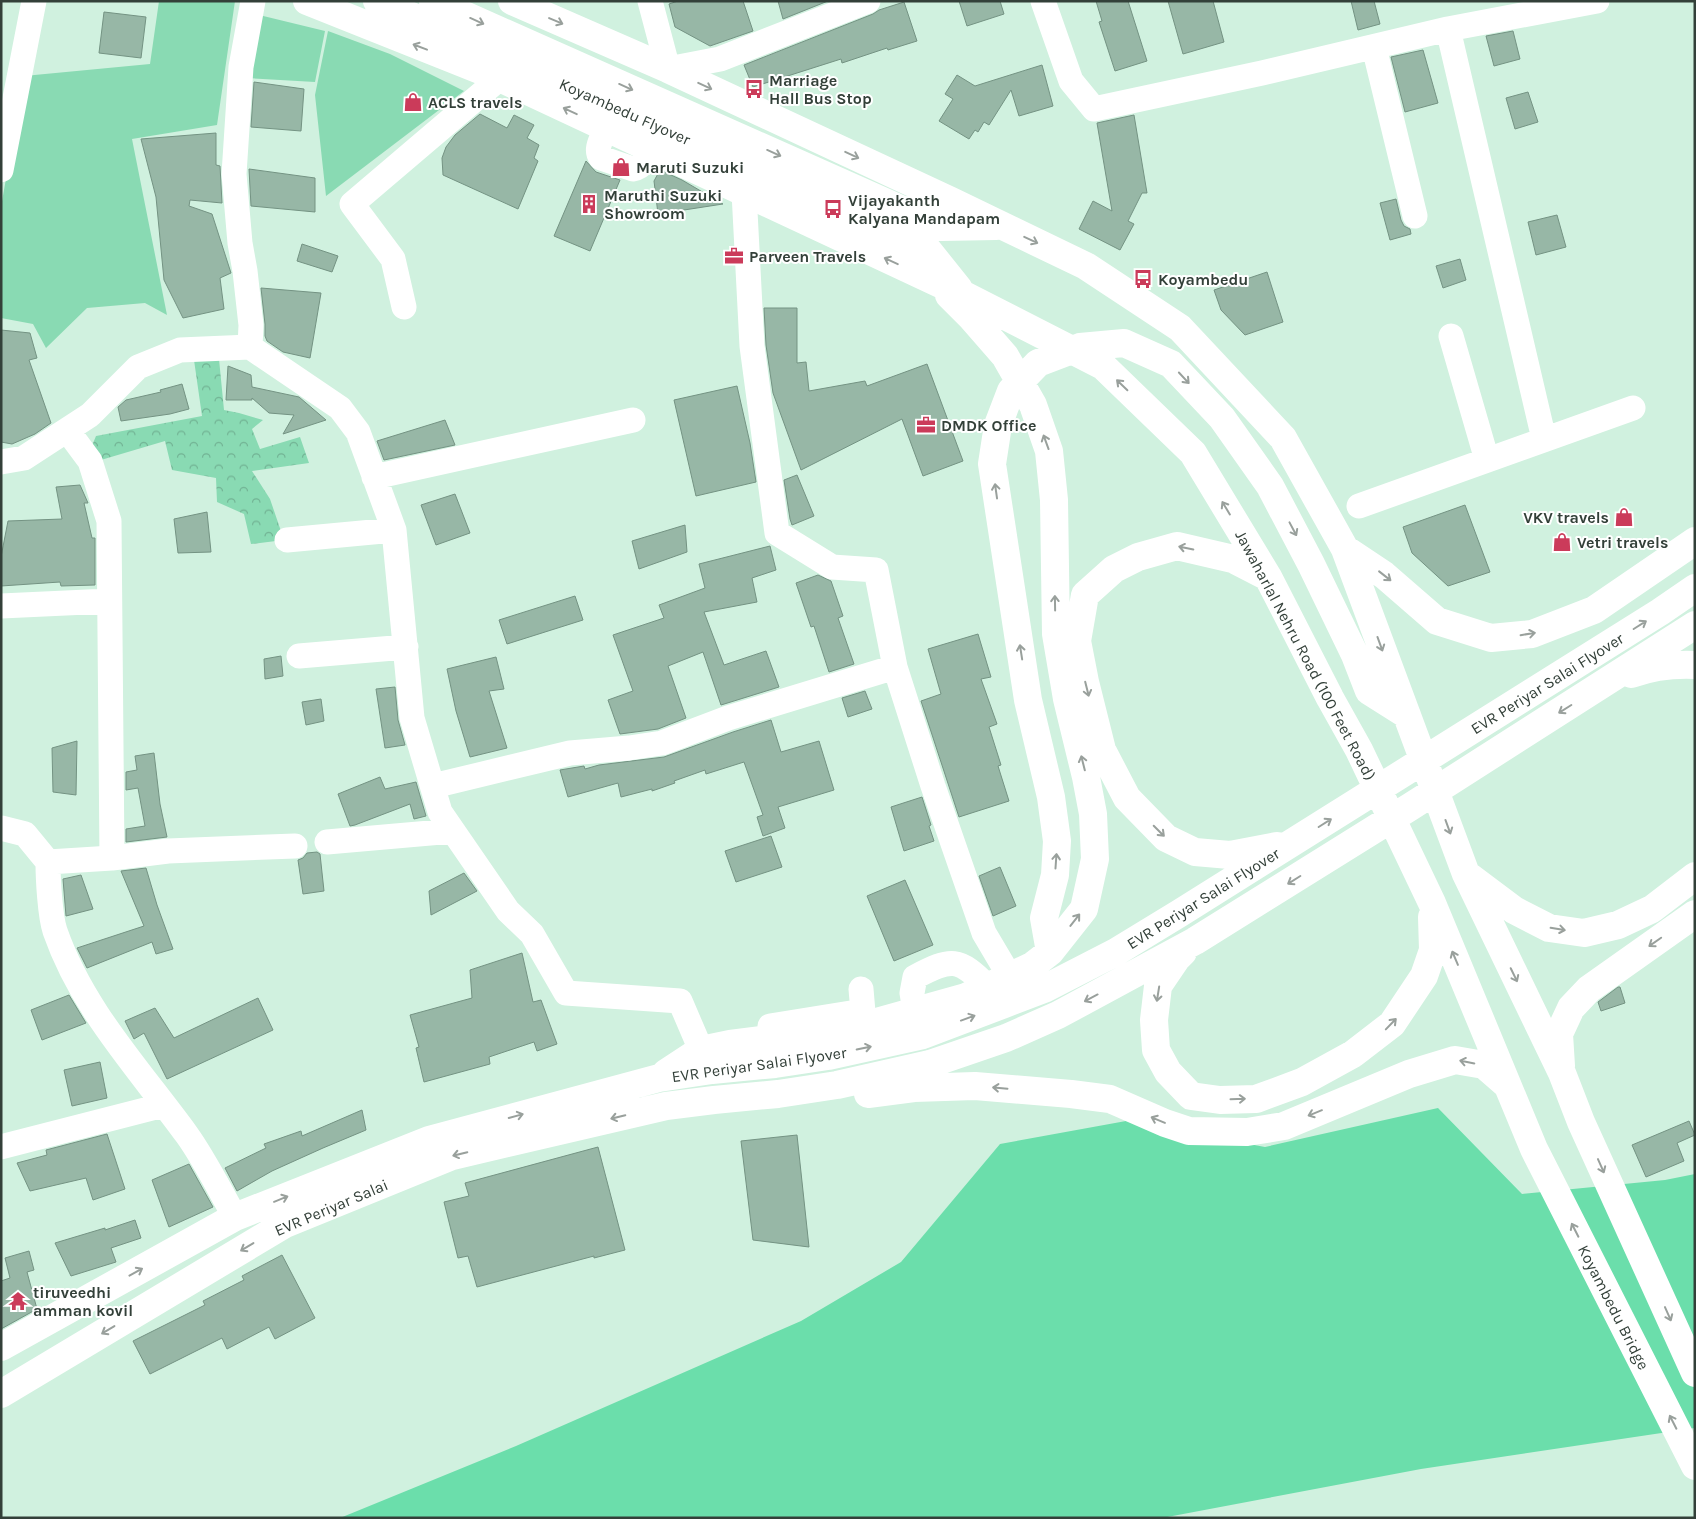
<svg xmlns="http://www.w3.org/2000/svg" width="1696" height="1519" font-family="Karla,sans-serif">
<style>
.grass{fill:#89dab3}
.forest{fill:url(#forest-crowns)}
.water{fill:#6bdeab}
.building{fill:#97b7a6;stroke:#749383}
.lines{fill:none;stroke-linecap:round;stroke-linejoin:round}
.minor{stroke:#fff;stroke-width:25}
.major{stroke:#fff;stroke-width:28}
.oneway{stroke:#99a09c}
.labels{text-anchor:middle;stroke-width:4;stroke-linejoin:round;paint-order:stroke}
.poi-label{font-size:16px;font-weight:bold;fill:#334039;stroke:#fff;text-anchor:start}
.street-label{font-size:16px;fill:#334039;stroke:#fff}
</style>
<defs>
<pattern id="forest-crowns" width="20" height="18" patternUnits="userSpaceOnUse" patternTransform="scale(1.25)"><rect width="20" height="18" fill="#89dab3"/><path d="M2 6a3 3 0 1 1 6 0M12 15a3 3 0 1 1 6 0" fill="none" stroke="#71b293"/></pattern>
</defs>
<rect width="100%" height="100%" fill="#d0f1df"/>
<path class="grass" d="M159 1H235L217 125 132 139 167 315 145 303 87 308 46 348 33 324 1 318V207L24 76 150 64Z
M255 14 325 31 315 82 246 78Z
M328 31 390 54 464 91 326 196 315 95Z"/>
<path class="forest" d="M219 359 224 410 239 413 263 420 252 429 260 449 300 437 309 463 252 471 270 499 284 540 251 544 244 514 217 502 216 478 172 470 165 441 84 465 96 436 202 416 194 360Z"/>
<path class="water" d="M1438 1108 1522 1194 1665 1180 1695 1174V1428L1421 1469 1162 1518H340L516 1446 801 1321 901 1262 1000 1144 1126 1121 1265 1147Z"/>
<path class="building" d="M678 1H743L753 31 710 46 675 27 669 4Z
M778 1H828L783 19Z
M959 1H1000L1004 14 967 26Z
M1096 1H1128L1147 61 1115 71 1099 22 1102 21Z
M1168 1H1213L1224 42 1183 54Z
M1351 1H1374L1380 24 1358 30Z
M904 2 917 41 888 50 887 48 842 63 841 59 753 87 744 65 873 14 879 10Z
M104 12 146 17 141 58 99 53Z
M1513 31 1520 59 1494 66 1486 36Z
M1423 50 1438 103 1405 112 1391 57Z
M1042 65 1053 106 1019 116 1011 90 989 125 984 122 978 132 975 130 969 139 939 121 953 99 945 94 957 75 975 86Z
M254 82 304 89 301 131 251 127Z
M1528 92 1538 122 1515 129 1506 98Z
M480 114 507 128 514 115 534 125 527 138 539 145 534 158 538 161 518 209 443 175 442 158 446 147 455 135Z
M1134 115 1147 193H1142L1128 221 1134 224 1120 250 1079 229 1093 201 1112 211 1097 123Z
M216 133V165L220 166 222 203 190 200 189 206 212 214 231 273 220 278 224 309 183 318 164 280 156 197 141 139Z
M586 161 596 172 620 180 590 251 554 236Z
M249 169 315 178V212L251 206Z
M660 170 682 180 723 204 658 214 654 181Z
M1396 199 1401 220 1404 226 1410 229 1411 234 1390 240 1380 203Z
M1557 215 1566 247 1536 255 1528 222Z
M302 244 338 256 332 272 297 261Z
M1460 259 1466 280 1443 288 1436 266Z
M1267 272 1283 322 1245 335 1221 310 1214 290Z
M261 288 321 293 310 358 283 352 267 341 265 336V324Z
M764 308H797V363L806 362 809 391 865 381 867 386 927 364 963 461 923 476 902 419 801 470 773 393 766 345Z
M1 330 30 333 37 358 29 360 51 423 35 434 12 444 1 442Z
M228 366 251 375 252 387 299 397 326 420 283 434 294 415 269 413 252 398V400H226Z
M182 384 189 409 170 414 121 421 118 407 126 400 161 392 160 390Z
M737 386 750 443 756 482 696 496 674 400Z
M445 420 455 445 384 460 377 441Z
M797 475 814 516 792 525 790 519 784 480Z
M80 485 88 503H84L92 538H95V585L61 586 60 582 1 586V557L8 521 62 519 56 487Z
M455 494 470 533 436 545 421 505Z
M1465 505 1490 572 1448 586 1412 553 1403 527Z
M207 512 211 552 178 553 174 519Z
M685 525 687 552 639 569 632 541Z
M770 546 776 570 752 578 757 602 704 612 724 665 766 651 779 687 721 705 703 652 668 666 686 718 658 729 620 734 608 700 633 691 613 635 664 618 659 605 705 588 699 564Z
M818 575 831 581 843 616 838 618 854 664 829 672 814 626 811 627 796 583Z
M575 596 583 620 507 644 499 620Z
M978 634 991 677 981 679 997 724 989 727 1001 765 998 766 1009 801 959 817 921 701 941 694 928 649Z
M281 656 283 676 265 679 264 659Z
M496 657 504 689 489 691 507 748 470 757 456 711 447 669Z
M395 687 398 720 405 745 385 748 376 689Z
M865 691 872 709 848 717 842 698Z
M321 699 324 721 306 725 302 702Z
M771 720 781 752 819 741 834 790 778 807 785 828 763 836 757 817 763 815 744 762 706 774 705 770 674 781 675 783 652 791V789L621 797 618 783 568 797 560 770 584 766 585 769 599 765 664 757 733 732Z
M77 741 76 795 53 792 52 748Z
M154 753 160 804 167 837 126 842V829L145 826 138 788 126 790V772L137 770 135 756Z
M380 777 385 789 416 782 426 816 414 819 410 804 355 825 350 826 338 794Z
M922 797 931 825 929 826 934 841 904 851 891 807Z
M771 836 782 867 736 882 725 851Z
M317 852 320 854 324 891 303 894 298 860 303 858 307 853Z
M1000 867 1016 906 993 916 979 876Z
M146 868 157 905 173 949 156 954 152 942 87 968 77 948 144 926 121 871Z
M464 873 477 891 431 915 429 891Z
M81 875 93 909 66 916 63 879Z
M905 880 933 945 894 961 867 896Z
M522 953 533 1002 541 1000 557 1044 537 1051 534 1042 489 1057 490 1064 424 1082 416 1048 419 1047 410 1015 472 998 470 970Z
M1618 987H1620L1625 1003 1601 1011 1598 1002Z
M69 995 86 1023 42 1040 31 1010Z
M258 998 273 1030 167 1079 144 1033 134 1039 125 1021 155 1008 174 1038Z
M100 1062 107 1098 72 1106 64 1070Z
M362 1110 366 1130 323 1148 272 1171 237 1191 225 1168 266 1148 264 1144 301 1131 302 1136Z
M1689 1121 1695 1135 1677 1143 1684 1161 1646 1177 1632 1145Z
M107 1134 125 1189 93 1200 86 1178 30 1191 17 1163 47 1155 46 1150Z
M797 1135 809 1247 753 1240 741 1141Z
M598 1147 625 1250 594 1258V1256L477 1287 468 1256 458 1258 444 1202 469 1196 465 1183Z
M189 1164 213 1207 169 1227 152 1180Z
M135 1220 141 1238 111 1248 116 1262 71 1276 55 1243 105 1228V1230Z
M29 1251 34 1270 27 1272 37 1309 1 1329V1281L10 1278 5 1258Z
M282 1255 315 1318 275 1339 269 1327 227 1349 222 1338 150 1374 133 1341 205 1305 203 1301 244 1280 242 1276Z"/>
<g class="lines">
<path class="minor" d="M650 1 668 69 720 59 868 1
M1043 1 1071 81 1094 109 1262 73 1448 29 1597 1
M1448 29 1544 439
M1374 47 1415 216
M606 128C603 137 594 149 601 158L633 169C644 167 647 158 651 149
M1 170 34 1
M744 192 752 346 777 533 832 567 876 570 895 667 933 786 984 933 1010 977
M404 307 393 259 352 204 500 78
M1451 336 1487 460
M250 347 251 325 245 271 240 243 234 174 241 67 253 1
M67 430 90 461 109 521 112 858
M1 462 24 458 90 415 138 367 180 350 250 347 340 408 358 432 394 530 412 718 440 812 508 911 532 934 566 993 680 1001 701 1050
M374 477 633 420
M1359 506 1633 408
M287 540 394 530
M1 606 109 601
M299 656 406 647
M433 786 570 753 629 748 662 743 728 718 895 667
M1 828 25 834 48 862C48 879 50 916 55 931 82 1009 139 1069 187 1135 205 1160 220 1191 235 1217
M327 842 453 831
M48 862 112 858 168 851 295 846
M861 989 864 1024
M915 1011 912 993 915 977C952 958 958 957 988 987
M770 1026 863 1011
M1 1147 164 1105"/>
<path class="major" d="M307 1 500 78 964 295 1103 366 1193 453 1268 577 1330 698 1359 750 1432 903 1534 1149 1695 1466
M377 1 590 94 927 249 959 289
M433 1 941 227 996 226
M512 1 668 69 951 201 1086 266 1180 328 1283 438 1345 549 1466 874 1562 1073 1581 1122 1695 1373
M1345 549 1384 575 1437 621 1491 638 1532 634 1594 610 1695 541
M1268 577 1233 559 1177 546 1138 557 1114 569 1085 595 1077 641 1085 682 1102 750 1127 798 1166 838 1195 852 1230 855 1277 846
M1631 674C1651 667 1674 664 1695 665
M1470 877 1514 910 1549 928 1584 933 1618 925 1652 909 1695 876
M1050 952 1044 918 1055 875 1057 841 1051 797 1028 700 992 464 998 425 1011 391 1038 363 1080 347 1124 343 1171 364 1222 418 1270 486 1311 564 1355 655 1369 691 1407 715
M1183 952 1177 958 1158 986 1154 1020 1156 1050 1168 1072 1191 1096 1220 1100 1256 1099 1302 1082 1353 1054 1392 1024 1424 976 1433 950 1432 917
M1561 1066 1559 1034 1571 1008 1589 989 1695 914
M666 1073 701 1050 730 1044 824 1032 873 1023 966 997 1032 966 1050 952 1084 909 1095 859 1093 814 1086 777 1067 699 1056 634 1054 500 1049 451 1033 405 1005 356 971 317 949 295
M868 1094 914 1088 975 1086 1071 1094 1110 1099 1165 1123 1189 1131 1247 1132 1284 1126 1409 1074 1455 1060 1484 1065 1507 1085
M1 1347 235 1217 429 1140 659 1078 712 1070 775 1064 828 1056 923 1035 1044 989 1116 952 1180 913 1660 612 1695 588
M1 1394 285 1224 452 1156 666 1106 714 1100 778 1094 837 1085 930 1064 1006 1038 1058 1015 1195 941 1410 807 1695 625"/>
</g>
<defs><path id="oneway-shaft" d="M-6 0H5M1.5-3L5.5 0L1.5 3" fill="none" stroke-width="1.6" stroke-linecap="round" stroke-linejoin="round" transform="scale(1.25)"/></defs>
<g class="oneway">
<use href="#oneway-shaft" transform="translate(477 21) rotate(24)"/>
<use href="#oneway-shaft" transform="translate(556 21) rotate(23)"/>
<use href="#oneway-shaft" transform="translate(420 47) rotate(-159)"/>
<use href="#oneway-shaft" transform="translate(705 86) rotate(25)"/>
<use href="#oneway-shaft" transform="translate(626 87) rotate(24)"/>
<use href="#oneway-shaft" transform="translate(570 111) rotate(-155)"/>
<use href="#oneway-shaft" transform="translate(774 153) rotate(24)"/>
<use href="#oneway-shaft" transform="translate(852 155) rotate(25)"/>
<use href="#oneway-shaft" transform="translate(1031 240) rotate(25)"/>
<use href="#oneway-shaft" transform="translate(891 261) rotate(-155)"/>
<use href="#oneway-shaft" transform="translate(1184 378) rotate(47)"/>
<use href="#oneway-shaft" transform="translate(1122 385) rotate(-136)"/>
<use href="#oneway-shaft" transform="translate(1046 442) rotate(-110)"/>
<use href="#oneway-shaft" transform="translate(996 491) rotate(-98)"/>
<use href="#oneway-shaft" transform="translate(1226 508) rotate(-121)"/>
<use href="#oneway-shaft" transform="translate(1293 529) rotate(62)"/>
<use href="#oneway-shaft" transform="translate(1186 548) rotate(-168)"/>
<use href="#oneway-shaft" transform="translate(1385 576) rotate(38)"/>
<use href="#oneway-shaft" transform="translate(1055 603) rotate(-91)"/>
<use href="#oneway-shaft" transform="translate(1640 625) rotate(-32)"/>
<use href="#oneway-shaft" transform="translate(1528 634) rotate(-9)"/>
<use href="#oneway-shaft" transform="translate(1380 644) rotate(70)"/>
<use href="#oneway-shaft" transform="translate(1021 652) rotate(-99)"/>
<use href="#oneway-shaft" transform="translate(1087 689) rotate(76)"/>
<use href="#oneway-shaft" transform="translate(1565 709) rotate(148)"/>
<use href="#oneway-shaft" transform="translate(1083 763) rotate(-104)"/>
<use href="#oneway-shaft" transform="translate(1325 823) rotate(-32)"/>
<use href="#oneway-shaft" transform="translate(1448 827) rotate(70)"/>
<use href="#oneway-shaft" transform="translate(1159 831) rotate(45)"/>
<use href="#oneway-shaft" transform="translate(1056 861) rotate(-86)"/>
<use href="#oneway-shaft" transform="translate(1294 880) rotate(148)"/>
<use href="#oneway-shaft" transform="translate(1075 920) rotate(-52)"/>
<use href="#oneway-shaft" transform="translate(1558 929) rotate(9)"/>
<use href="#oneway-shaft" transform="translate(1655 942) rotate(145)"/>
<use href="#oneway-shaft" transform="translate(1455 958) rotate(-113)"/>
<use href="#oneway-shaft" transform="translate(1514 975) rotate(64)"/>
<use href="#oneway-shaft" transform="translate(1158 994) rotate(99)"/>
<use href="#oneway-shaft" transform="translate(1091 998) rotate(152)"/>
<use href="#oneway-shaft" transform="translate(968 1018) rotate(-20)"/>
<use href="#oneway-shaft" transform="translate(1391 1024) rotate(-46)"/>
<use href="#oneway-shaft" transform="translate(864 1048) rotate(-12)"/>
<use href="#oneway-shaft" transform="translate(1467 1062) rotate(-169)"/>
<use href="#oneway-shaft" transform="translate(1000 1088) rotate(-175)"/>
<use href="#oneway-shaft" transform="translate(1238 1099) rotate(-2)"/>
<use href="#oneway-shaft" transform="translate(1315 1113) rotate(158)"/>
<use href="#oneway-shaft" transform="translate(516 1116) rotate(-15)"/>
<use href="#oneway-shaft" transform="translate(618 1117) rotate(167)"/>
<use href="#oneway-shaft" transform="translate(1158 1120) rotate(-157)"/>
<use href="#oneway-shaft" transform="translate(460 1154) rotate(167)"/>
<use href="#oneway-shaft" transform="translate(1601 1166) rotate(66)"/>
<use href="#oneway-shaft" transform="translate(281 1199) rotate(-22)"/>
<use href="#oneway-shaft" transform="translate(1575 1230) rotate(-117)"/>
<use href="#oneway-shaft" transform="translate(247 1247) rotate(149)"/>
<use href="#oneway-shaft" transform="translate(136 1272) rotate(-29)"/>
<use href="#oneway-shaft" transform="translate(1668 1314) rotate(66)"/>
<use href="#oneway-shaft" transform="translate(108 1330) rotate(149)"/>
<use href="#oneway-shaft" transform="translate(1673 1422) rotate(-117)"/>
</g>
<defs>
<g id="bus-bare" transform="scale(1.5)"><path d="M-5-6H5V4H4V6H2V4H-2V6H-4V4H-5ZM-3.5-4V0h7V-4ZM-3.5 1.2v1.5H-2V1.2ZM2 1.2v1.5H3.5V1.2Z" fill="#cb3b5a" stroke="#fff" stroke-width="2.5" paint-order="stroke"/></g>
<g id="shop-bare" transform="scale(1.5)"><path d="M-5-2.5h2.3a2.7 3.5 0 0 1 5.4 0H5L5.5 6h-11ZM-1.5-2.5h3a1.5 2.3 0 0 0-3 0Z" fill="#cb3b5a" stroke="#fff" stroke-width="2.5" paint-order="stroke"/></g>
<g id="building-bare" transform="scale(1.5)"><path d="M-4-6H4V6H1V3H-1V6H-4ZM-2.5-4.3h1.7v1.8h-1.7ZM.8-4.3h1.7v1.8H.8ZM-2.5-1h1.7V.8h-1.7ZM.8-1h1.7V.8H.8Z" fill="#cb3b5a" stroke="#fff" stroke-width="2.5" paint-order="stroke"/></g>
<g id="office-bare" transform="scale(1.5)"><path d="M-6-3h4V-5.5h4V-3h4V5H-6ZM-1-4.5V-3h2v-1.5ZM-6 0V1H6V0Z" fill="#cb3b5a" stroke="#fff" stroke-width="2.5" paint-order="stroke"/></g>
<g id="temple-bare" transform="scale(1.5)"><path d="M0-6L5-2H3V0L6.5 2.5H4V6H1.5V3h-3V6H-4V2.5H-6.5L-3 0V-2H-5Z" fill="#cb3b5a" stroke="#fff" stroke-width="2.5" paint-order="stroke"/></g>
</defs>
<g fill-rule="evenodd">
<use href="#bus-bare" x="754" y="89"/>
<use href="#shop-bare" x="413" y="102"/>
<use href="#shop-bare" x="621" y="167"/>
<use href="#building-bare" x="589" y="204"/>
<use href="#bus-bare" x="833" y="209"/>
<use href="#office-bare" x="734" y="256"/>
<use href="#bus-bare" x="1143" y="279"/>
<use href="#office-bare" x="926" y="425"/>
<use href="#shop-bare" x="1624" y="517"/>
<use href="#shop-bare" x="1562" y="542"/>
<use href="#temple-bare" x="18" y="1301"/>
</g>
<g class="labels">
<g class="poi-label">
<text x="769" y="86">Marriage<tspan x="769" dy="18">Hall Bus Stop</tspan></text>
<text x="428" y="108">ACLS travels</text>
<text x="636" y="173">Maruti Suzuki</text>
<text x="604" y="201">Maruthi Suzuki<tspan x="604" dy="18">Showroom</tspan></text>
<text x="848" y="206">Vijayakanth<tspan x="848" dy="18">Kalyana Mandapam</tspan></text>
<text x="749" y="262">Parveen Travels</text>
<text x="1158" y="285">Koyambedu</text>
<text x="941" y="431">DMDK Office</text>
<text x="1609" y="523" text-anchor="end">VKV travels</text>
<text x="1577" y="548">Vetri travels</text>
<text x="33" y="1298">tiruveedhi<tspan x="33" dy="18">amman kovil</tspan></text>
</g>
<g class="street-label">
<text transform="translate(625 111) rotate(24)" y="6">Koyambedu Flyover</text>
<text transform="translate(1306 655) rotate(62)" y="6">Jawaharlal Nehru Road (100 Feet Road)</text>
<text transform="translate(1547 683) rotate(-32)" y="6">EVR Periyar Salai Flyover</text>
<text transform="translate(1203 898) rotate(-32)" y="6">EVR Periyar Salai Flyover</text>
<text transform="translate(759 1064) rotate(-8)" y="6">EVR Periyar Salai Flyover</text>
<text transform="translate(331 1207) rotate(-23)" y="6">EVR Periyar Salai</text>
<text transform="translate(1614 1307) rotate(63)" y="6">Koyambedu Bridge</text>
</g>
</g>
<rect width="1696" height="1519" fill="none" stroke="#334039" stroke-width="5"/>
</svg>
